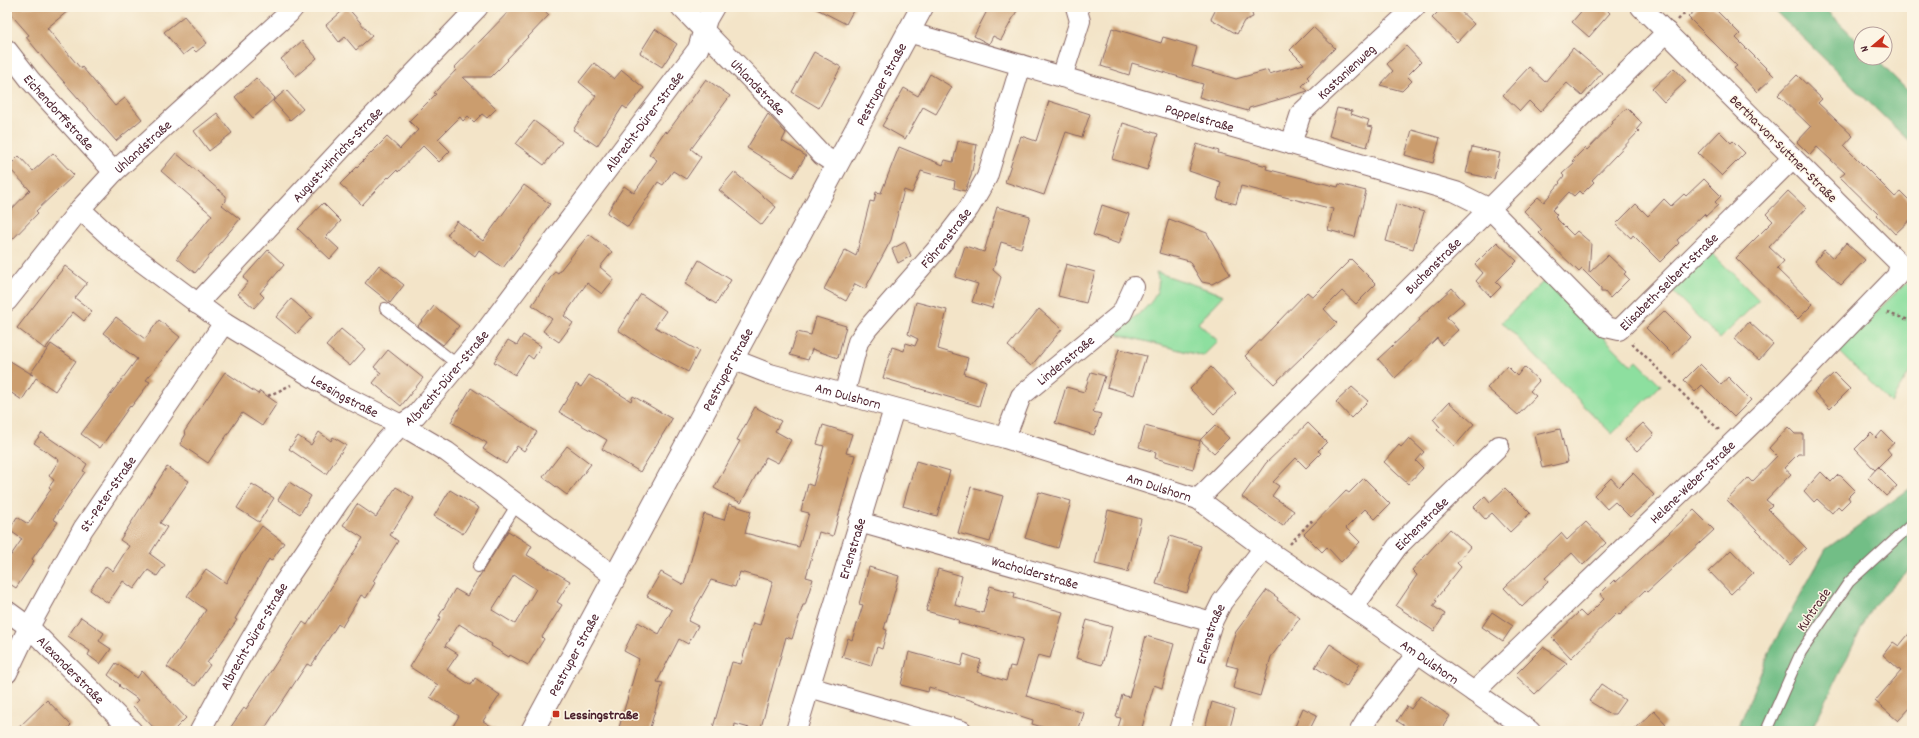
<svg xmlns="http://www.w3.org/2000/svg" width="1919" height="738" font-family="Dekko,sans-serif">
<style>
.green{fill:#8ddf9f;stroke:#6c7f65}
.forest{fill:#72be86;stroke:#5e6e58}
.building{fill:#cb9d6e;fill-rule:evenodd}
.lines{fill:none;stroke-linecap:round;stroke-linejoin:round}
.lane-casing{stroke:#856462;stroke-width:12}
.street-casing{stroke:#856462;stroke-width:22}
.secondary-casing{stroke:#856462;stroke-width:24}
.path{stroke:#856462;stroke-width:2.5;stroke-dasharray:3 3;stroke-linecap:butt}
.lane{stroke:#fff;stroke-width:10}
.street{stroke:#fff;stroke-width:20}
.secondary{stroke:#fff;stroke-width:22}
.poi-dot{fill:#c8321e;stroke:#fcf5e5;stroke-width:1.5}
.labels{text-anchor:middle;stroke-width:3;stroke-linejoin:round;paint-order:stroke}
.street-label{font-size:14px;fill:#4a1f2b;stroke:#fcf5e5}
.poi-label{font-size:14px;font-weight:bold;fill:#4a1f2b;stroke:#fcf5e5;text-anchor:start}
</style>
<rect width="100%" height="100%" fill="#fcf5e5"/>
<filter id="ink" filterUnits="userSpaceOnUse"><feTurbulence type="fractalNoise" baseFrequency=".025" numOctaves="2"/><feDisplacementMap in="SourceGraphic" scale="8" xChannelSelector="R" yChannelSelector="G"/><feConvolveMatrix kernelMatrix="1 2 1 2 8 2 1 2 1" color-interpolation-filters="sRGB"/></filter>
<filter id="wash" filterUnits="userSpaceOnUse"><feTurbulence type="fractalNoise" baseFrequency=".012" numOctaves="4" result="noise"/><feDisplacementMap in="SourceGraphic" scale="16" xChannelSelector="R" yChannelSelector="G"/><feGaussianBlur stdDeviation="0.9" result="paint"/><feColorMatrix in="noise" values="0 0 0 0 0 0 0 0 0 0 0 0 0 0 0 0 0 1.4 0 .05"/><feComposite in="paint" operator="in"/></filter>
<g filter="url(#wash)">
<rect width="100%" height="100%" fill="#f3e4c8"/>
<path class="green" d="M1711 252 1759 300 1720 339 1672 291Z
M1156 272 1224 295 1198 323 1218 341 1203 356 1113 333C1132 318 1168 300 1156 272Z
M1912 277V368L1891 403 1840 352V347Z
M1546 279 1632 366 1637 361 1661 385 1612 434 1502 322Z"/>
<path class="forest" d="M1771 7H1823L1861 44V58H1875L1912 95V144Z
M1912 487V567L1872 607 1811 731H1737L1771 648 1826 549Z"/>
<g id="blocks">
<path class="building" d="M7 7H73L47 28 81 69 82 67 115 106 125 98 142 119 116 141 49 65 26 37 29 35 7 10Z
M347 7 372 36 356 50 345 37 339 42 326 25Z
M513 7H540L549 15 507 59 508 60 491 77H463L496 109 487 118 482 114 474 122 468 116 463 121 460 117 438 139 450 151 439 162 423 146 398 172 397 170 389 178 388 177 362 205 340 184 387 137 400 149 418 130 409 121 436 94 434 93 456 70 454 68Z
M813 7H855L846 24Z
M989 7H1019L1001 40 993 36 989 44 974 36Z
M1217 7H1250L1253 17 1244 21 1237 34 1211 19Z
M1443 7H1456L1474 24 1457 42 1432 18Z
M1585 7H1604L1610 13 1589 37 1572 22Z
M1699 7H1713L1740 34 1736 38 1774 76 1757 92 1734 68 1737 66 1688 17Z
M184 16 207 43 196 52 192 48 183 55 164 32Z
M1313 27 1335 48 1307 77 1309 79 1302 86 1308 91 1249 108 1248 111 1199 97 1203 84 1132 63 1129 75 1101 66 1112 28 1161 43 1163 37 1197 47 1192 66 1236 79 1268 70 1269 74 1304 64 1290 50Z
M655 29 677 44 662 67 640 53Z
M302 41 317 58 296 76 281 59Z
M1406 46 1421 62 1407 76 1412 81 1402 91 1380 85 1393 71 1387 64Z
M1573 48 1602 73 1582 96 1567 83 1540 112 1529 101 1520 111 1503 95 1529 67 1545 82Z
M814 52 841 67 819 108 792 92Z
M594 63 614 79 622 70 644 88 627 109 623 106 597 146 573 130 596 96 579 82Z
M1674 68 1686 81 1664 102 1652 89Z
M930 74 952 87 936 114 923 107 905 139 882 126 904 88 918 96Z
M1797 75 1822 99 1818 103 1853 136 1844 146 1895 197 1901 192 1912 203V218L1895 234 1877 215 1878 214 1840 177 1845 173 1817 147 1810 155 1797 142 1811 127 1778 95Z
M256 78 275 98 253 118 235 97Z
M706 79 730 96 691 149 701 157 686 179 673 171 663 185 658 182 628 227 607 213 624 186 634 193 657 160 649 154 665 131 667 133Z
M286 90 303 109 290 120 273 101Z
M1049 101 1090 114 1082 137 1066 132 1044 195 1005 182 1021 136 1036 141Z
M1337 108 1352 111 1351 114 1369 120 1367 126 1373 127 1367 147 1329 136Z
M1627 108 1642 123 1637 129 1639 131 1592 180 1594 182 1582 194 1579 191 1574 196 1569 192 1552 210 1557 215 1555 217 1573 235 1577 231 1591 243 1589 273 1608 255 1626 272 1624 274 1629 279 1610 298 1605 292H1601V288L1582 269 1579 272 1548 242 1539 233 1542 230 1524 211 1538 197 1544 202 1560 183 1559 182 1564 176 1562 174 1575 162 1572 161 1585 148 1587 150 1613 123 1612 121Z
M217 113 232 133 209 151 194 131Z
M768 114 786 133 782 141 806 156 793 177 747 148Z
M534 121 562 142 544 165 516 144Z
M1123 123 1158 134 1147 170 1112 159Z
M1412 130 1440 138 1433 163 1405 155Z
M1719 131 1731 143 1733 141 1745 153 1722 176 1698 153Z
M958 141 977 145 971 176 965 191 954 188 955 181 921 171 912 193 904 190 891 240 865 289 855 284 846 301 824 289 845 250 856 256 870 201 874 202 876 192 881 193 899 147 943 165 945 160 953 162Z
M1197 144 1219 151 1218 153 1267 166 1266 169 1338 187 1339 184 1366 191 1355 237 1328 230 1333 209 1241 186 1236 204 1217 199 1221 182 1189 171Z
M1472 147 1500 153 1494 179 1466 173Z
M53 153 74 175 36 211 38 213 7 245V214L30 190 8 167 19 156 33 171Z
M176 153 226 196V201L222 205 240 219 195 273 177 258 212 215 161 171Z
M734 172 776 207 762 225 719 190Z
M1704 179 1721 196 1715 202 1718 205 1706 216 1704 214 1677 240 1679 243 1660 262 1633 235 1631 238 1616 224 1636 204 1648 216 1664 199 1671 206 1684 194 1686 196Z
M524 185 550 204 503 268 479 250 475 256 447 235 457 221 483 241Z
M1788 191 1806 208 1769 247 1784 261 1777 269 1813 304 1798 319 1736 258 1773 221 1766 214Z
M323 203 341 221 326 237 339 249 330 259 298 229Z
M1396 204 1424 212 1413 249 1386 241Z
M1102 205 1129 214 1119 244 1093 235Z
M997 207 1030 216 1021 248 1001 242 993 270 1001 277 992 308 972 302 978 284 955 277 965 246 984 252Z
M1169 219 1207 233 1230 274 1212 284 1202 282 1189 261 1159 253Z
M589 234 612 252 600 267 614 279 602 294 587 283 564 316 573 323 559 342 543 331 552 319 532 305 555 271 558 273Z
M905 242 911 256 898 263 892 249Z
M1497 242 1517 261 1496 282 1501 287 1491 297 1476 281 1483 273 1475 264Z
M1846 243 1865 260 1841 285 1815 261 1824 250 1833 258Z
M268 250 284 265 260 293 264 297 254 308 238 294 248 282 243 278Z
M1351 259 1376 284 1356 304 1342 291 1324 309 1337 323 1274 384 1245 356 1307 292 1313 297Z
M699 260 731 280 716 304 685 284Z
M1066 264 1095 272 1086 303 1058 296Z
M379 265 404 285 390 303 365 283Z
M65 266 87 283 75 298 92 311 84 321 73 312 45 349 17 328Z
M1452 288 1464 302 1447 317 1458 330 1442 345 1437 338 1395 378 1378 359 1420 320 1419 318Z
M641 294 666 311 655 327 699 351 688 372 652 352 618 330Z
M291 299 312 317 296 334 276 317Z
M916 302 947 310 938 349 968 358 964 374 986 381 979 406 883 378 892 347 904 351 906 343 915 346 918 339 908 334Z
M434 306 459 326 443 345 418 326Z
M1039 309 1062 329 1031 366 1008 346Z
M1664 311 1690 337 1673 355 1646 328Z
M116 317 145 339 159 320 180 337 146 380 150 382 131 407 130 406 100 448 81 434 137 359 103 333Z
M816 317 846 326 838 358 812 349 808 360 790 355 797 332 811 335Z
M1749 322 1773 344 1759 360 1734 339Z
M341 329 365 349 350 366 326 346Z
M523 335 541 346 533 359 528 355 515 375 494 362 508 340 517 345Z
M51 344 76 361 55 391 36 378 22 400 7 390V359L33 375 30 374Z
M1119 349 1146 356 1134 395 1107 387Z
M388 350 423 378 401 406 373 383 381 373 374 367Z
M1700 364 1721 385 1728 377 1751 400 1734 417 1702 385 1695 392 1684 380Z
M1507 366 1517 376 1524 367 1539 381 1530 391 1536 396 1518 415 1487 388Z
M1211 367 1236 393 1214 414 1190 389Z
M225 372 258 394 260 391 277 403 262 426 242 413 208 463 180 444 186 434 184 432Z
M1091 372 1105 376 1093 412 1101 414 1094 435 1055 423 1066 387 1084 392Z
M1834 373 1850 389 1830 409 1814 392Z
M589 375 631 401 633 396 672 419 640 472 602 449 607 440 559 412 576 384 581 387Z
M1352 387 1368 401 1351 418 1336 402Z
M471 388 537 432 524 451 517 446 506 464 483 449 487 443 451 422Z
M1449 402 1474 424 1455 446 1437 430 1440 427 1433 419Z
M755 407 781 421 775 431 791 440 778 463 766 457 741 503 714 488 740 441 737 440Z
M1308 423 1327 442 1318 451 1321 453 1306 468 1296 458 1273 482 1279 486 1272 496 1294 511 1283 526 1242 497 1266 463Z
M1643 423 1654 435 1637 451 1625 440Z
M823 425 852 434 846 453 855 455 833 536 819 532 806 577 813 579 805 605H803L792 639 786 637 760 731 735 724 734 731H712L732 662 741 664 753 623 760 625 773 581 740 572 735 587 711 580 688 621 698 626 688 644 679 639 657 682 663 683 649 731H618L639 659 624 651 638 622 659 634 672 610 647 596 661 572 684 585 704 514 724 520 729 504 751 511 745 533 799 547 809 513 801 511 808 484 813 486 824 446 817 444Z
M1215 425 1229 438 1214 453 1200 440Z
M1145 426 1200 441 1193 469 1155 458 1156 452 1139 447Z
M1788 427 1795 434H1803V454H1798L1784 468 1791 474 1766 500 1772 505 1768 509 1806 548 1790 565 1727 500 1748 478 1752 482 1777 456 1769 448Z
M1560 429 1568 462 1542 468 1535 435Z
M1882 431 1894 443 1887 449 1891 454 1875 470 1855 449 1871 433 1876 438Z
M319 432 331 441 333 437 346 445 326 474 289 449 298 436 311 445Z
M42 433 87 464 83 471 85 472 53 519 58 522 32 559 34 561 16 588 7 582V561L22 539 9 530 17 517 28 524 51 489 49 487 54 480 49 476 59 460 34 443Z
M1409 438 1424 452 1416 461 1423 468 1408 484 1384 462 1399 445 1401 447Z
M567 446 591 464 567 495 543 477Z
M916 461 950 471 937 516 903 506Z
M167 467 189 481 160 523 167 527 150 554 165 565 157 576 148 570 134 589 123 581 108 603 90 590 106 566 113 571 129 546 120 540Z
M1878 467 1897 486 1886 496 1868 478Z
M1821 472 1831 482 1838 475 1841 476 1855 490 1848 497 1850 500 1841 509 1838 506 1832 513 1817 499 1814 502 1804 491Z
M1633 473 1654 495 1630 517 1615 502 1607 509 1594 495 1611 478 1619 487Z
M1364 478 1390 504 1375 519 1365 509 1346 528 1360 542 1341 562 1327 547 1322 552 1304 534 1346 491 1349 493Z
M289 482 311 496 300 514 278 500Z
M252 484 274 498 259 522 237 508Z
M396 487 414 498 390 535 398 541 373 581 375 583 366 598 361 595 342 627 338 624 311 666 307 664 263 731H228L244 708 246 709 303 622 307 625 363 538 343 525 357 504 376 517Z
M971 487 1003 496 990 542 958 533Z
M1505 488 1530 513 1510 532 1492 513 1485 519 1474 507 1485 496 1490 502Z
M450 490 479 508 463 534 434 516Z
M1039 492 1071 501 1058 548 1025 538Z
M1108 510 1141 519 1128 572 1095 564Z
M1694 510 1714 530 1647 592 1645 590 1619 615 1617 613 1571 658 1552 638 1580 611 1586 617 1604 599 1600 594 1614 580 1616 582Z
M1586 522 1606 543 1583 565 1572 553 1545 578 1548 582 1522 607 1504 588 1561 533 1567 540Z
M262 526 284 543 271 561 269 559 235 619 237 620 207 663 210 665 195 686 167 667 206 610 187 596 206 569 226 583 240 557Z
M1450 529 1470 547 1457 563 1461 567 1435 600 1437 601 1433 606 1445 614 1434 631 1396 606 1417 575 1412 570Z
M508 531 532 546 527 555 570 581 557 602 562 605 542 637 544 639 528 665 510 655 509 657 491 646 492 644 459 624 445 646 458 654 447 670 471 685 475 678 500 695 483 721 499 731H450L459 716 430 697 438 685 410 667 441 617 439 616 455 589 467 596ZM514 575 536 589 515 624 492 610Z
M1170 536 1201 546 1187 593 1156 584Z
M1731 550 1753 573 1731 594 1709 571Z
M869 567 899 576 884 629 887 630 882 649 877 647 871 666 842 657 848 638 852 640 863 605 859 604Z
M938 569 962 576 955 605 983 613 990 586 1015 593 1014 598 1063 612 1050 658 1038 655 1026 696 1084 713 1078 731H1055L1032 724 1033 720 929 687 928 692 901 685 909 652 961 666 964 654 981 660 977 672 1006 681 1010 666 1015 667 1023 639 974 626 973 627 958 623 959 620 926 611Z
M1267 590 1278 598 1277 600 1300 618 1271 657 1260 696 1233 688 1238 668 1226 665 1235 633Z
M1492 612 1513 626 1503 641 1482 627Z
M81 617 104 633 99 641 111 649 100 664 88 655 90 651 68 636Z
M1087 620 1112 627 1102 665 1076 658Z
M1912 630V706L1898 721 1875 701 1901 671 1883 655 1893 642 1899 646Z
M1146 636 1174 644 1162 688 1154 685 1141 731H1117L1121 718 1116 717 1122 695 1129 697Z
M1330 644 1360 664 1346 687 1315 667Z
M1543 647 1567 663 1535 694 1515 675Z
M116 663 137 678 142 671 186 718 173 731H157L133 706 139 700 119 686 120 685 108 675Z
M1601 684 1625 700 1615 714H1610L1589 701Z
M1420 696 1450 716 1440 731H1413L1397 721 1407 706 1411 709Z
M47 700 71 725 65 731H15Z
M1212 702 1235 709 1229 731H1204Z
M1303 708 1317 715 1309 731H1293Z
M1654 711 1666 724 1659 731H1633Z"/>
</g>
</g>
<g filter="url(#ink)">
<use href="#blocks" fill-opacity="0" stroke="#856462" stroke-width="1"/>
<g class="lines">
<g class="lane-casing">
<path id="lane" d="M385 308 458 365
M478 567 517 504
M1766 731 1801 652 1849 582 1912 524"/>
</g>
<g class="street-casing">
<g id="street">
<path id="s1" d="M681 7 778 107 822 155 837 165"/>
<path id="s2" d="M908 32 1456 192 1490 209 1606 327 1619 330 1793 158"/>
<path id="s3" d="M7 50 31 81 114 172"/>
<path d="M1062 77 1080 21 1076 7"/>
<path id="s4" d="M1291 144 1301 113 1415 7"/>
<path id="s5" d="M80 209 119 245 224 323 340 394 401 425 447 452 614 576"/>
<path id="s6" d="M7 301 80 209 114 172 289 13 294 7"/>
<path id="s7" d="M197 304 347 143 478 7"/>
<path id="s8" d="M732 359 770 374 1005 438 1198 499 1264 548 1353 608 1530 731"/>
<path id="s9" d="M844 395 858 342 867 329 939 247 969 208 987 177 1021 65"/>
<path id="s10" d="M1005 438 1021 396 1122 313 1134 287"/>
<path id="s11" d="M1198 499 1667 32"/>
<path id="s12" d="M859 522 1212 622"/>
<path id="s13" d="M1353 608 1397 547 1499 446"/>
<path id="s14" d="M7 611 29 627 132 731"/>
<path id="s15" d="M7 673 29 627 83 529 224 323"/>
<path d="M809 687 962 731"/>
<path id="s16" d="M1474 692 1787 390 1897 276 1900 264 1641 7"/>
<path id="s17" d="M200 731 234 668 282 586 340 500 385 442 401 425 416 415 481 337 698 49 707 19 714 7"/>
<path id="s18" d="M796 731 894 409"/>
<path id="s19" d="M1179 731 1212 622 1222 602 1264 548"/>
<path d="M1360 731 1369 716 1418 652"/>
</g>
</g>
<g class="secondary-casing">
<g id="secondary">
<path id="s20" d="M532 731 922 7"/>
</g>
</g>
<path class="path" d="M1678 20 1690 7
M1887 313 1912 321
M1632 343 1720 431
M268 396 291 385
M1290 544 1311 521 1313 524"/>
<use href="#lane" class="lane"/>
<use href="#street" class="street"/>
<use href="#secondary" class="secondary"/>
</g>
</g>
<rect class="poi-dot" x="552" y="710" width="8" height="8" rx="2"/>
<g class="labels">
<g class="street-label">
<text dy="5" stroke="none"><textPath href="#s4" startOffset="94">Kastanienweg</textPath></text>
<text dy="5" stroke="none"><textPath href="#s20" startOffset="735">Pestruper Straße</textPath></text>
<text dy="5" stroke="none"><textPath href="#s1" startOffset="111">Uhlandstraße</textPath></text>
<text dy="5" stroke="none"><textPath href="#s3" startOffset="81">Eichendorffstraße</textPath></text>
<text dy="5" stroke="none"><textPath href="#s2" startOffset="304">Pappelstraße</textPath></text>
<text dy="5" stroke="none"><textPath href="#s17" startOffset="757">Albrecht-Dürer-Straße</textPath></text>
<text dy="5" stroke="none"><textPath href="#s6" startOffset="206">Uhlandstraße</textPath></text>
<text transform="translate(1784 148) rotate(45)" y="5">Bertha-von-Suttner-Straße</text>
<text dy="5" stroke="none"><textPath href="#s7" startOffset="205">August-Hinrichs-Straße</textPath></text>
<text dy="5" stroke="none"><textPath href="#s9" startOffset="191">Föhrenstraße</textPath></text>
<text dy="5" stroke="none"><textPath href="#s11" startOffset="331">Buchenstraße</textPath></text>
<text dy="5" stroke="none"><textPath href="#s2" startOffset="857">Elisabeth-Selbert-Straße</textPath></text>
<text dy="5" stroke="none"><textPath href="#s10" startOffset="102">Lindenstraße</textPath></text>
<text dy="5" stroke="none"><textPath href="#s20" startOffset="411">Pestruper Straße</textPath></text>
<text dy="5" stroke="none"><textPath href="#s17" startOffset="433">Albrecht-Dürer-Straße</textPath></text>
<text dy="5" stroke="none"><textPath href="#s5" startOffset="325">Lessingstraße</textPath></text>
<text dy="5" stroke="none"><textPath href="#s8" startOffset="122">Am Dulshorn</textPath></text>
<text dy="5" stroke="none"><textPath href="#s16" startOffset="303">Helene-Weber-Straße</textPath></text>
<text dy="5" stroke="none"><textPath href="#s8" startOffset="446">Am Dulshorn</textPath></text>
<text dy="5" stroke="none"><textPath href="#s15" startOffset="206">St.-Peter-Straße</textPath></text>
<text dy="5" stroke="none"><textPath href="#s13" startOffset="109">Eichenstraße</textPath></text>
<text dy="5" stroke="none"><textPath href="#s18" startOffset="191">Erlenstraße</textPath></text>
<text dy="5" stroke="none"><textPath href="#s12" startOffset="183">Wacholderstraße</textPath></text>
<text transform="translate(1813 609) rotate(-55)" y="5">Kuhtrade</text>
<text dy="5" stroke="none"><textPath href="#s19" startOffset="102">Erlenstraße</textPath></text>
<text dy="5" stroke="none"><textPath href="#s17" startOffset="109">Albrecht-Dürer-Straße</textPath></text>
<text dy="5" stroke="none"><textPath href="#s20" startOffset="87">Pestruper Straße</textPath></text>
<text dy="5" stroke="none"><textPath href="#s8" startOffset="770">Am Dulshorn</textPath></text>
<text dy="5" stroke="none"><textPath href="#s14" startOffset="87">Alexanderstraße</textPath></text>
</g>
<g class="poi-label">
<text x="564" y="719">Lessingstraße</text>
</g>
</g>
<rect width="1919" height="738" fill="none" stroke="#fcf5e5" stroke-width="24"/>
<g transform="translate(1873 46) rotate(251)"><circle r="19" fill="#fcf5e5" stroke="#b59f9b"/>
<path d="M0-3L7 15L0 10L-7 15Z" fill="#c8321e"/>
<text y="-6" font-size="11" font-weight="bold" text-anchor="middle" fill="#4a1f2b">N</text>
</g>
</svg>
